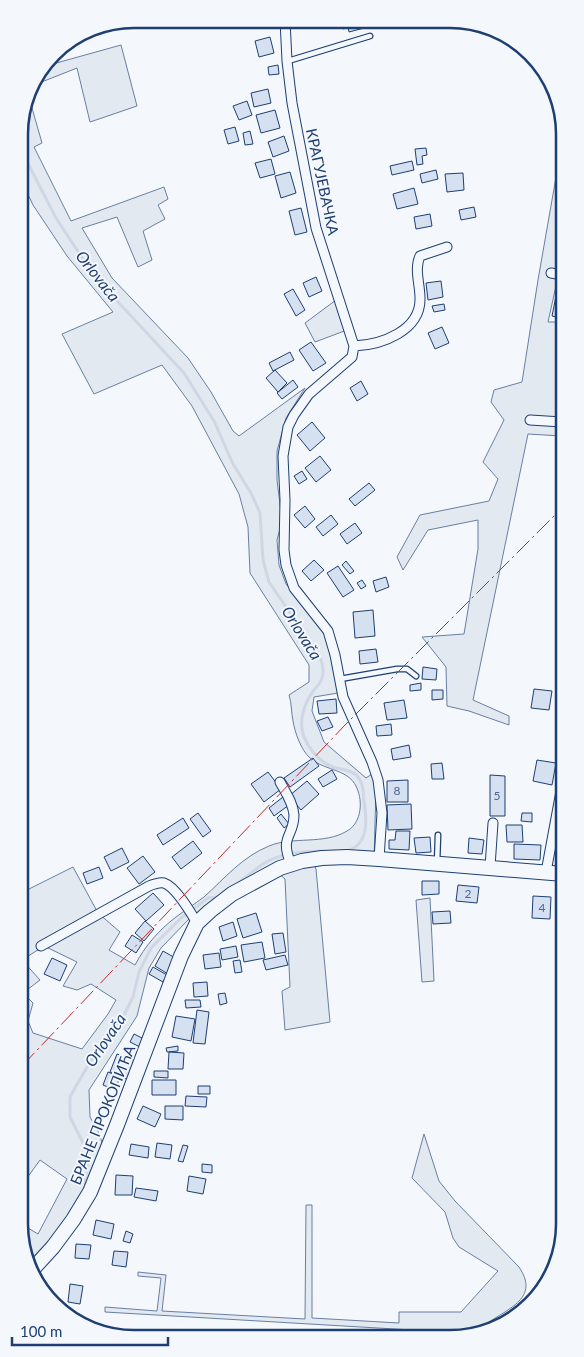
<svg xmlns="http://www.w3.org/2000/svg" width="584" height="1357" font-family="Lato,sans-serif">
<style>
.green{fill:#e3e9f0;stroke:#687fa3}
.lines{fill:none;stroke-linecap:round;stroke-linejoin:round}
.stream{stroke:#cfd7e4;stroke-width:3}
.building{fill:#d5e0f0;stroke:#1d3f73}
.lane-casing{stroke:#1d3f73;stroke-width:7}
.street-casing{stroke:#1d3f73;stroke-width:11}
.secondary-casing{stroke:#1d3f73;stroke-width:16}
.lane{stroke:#f4f7fb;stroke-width:4.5}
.street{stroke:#f4f7fb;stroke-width:9}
.secondary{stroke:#f4f7fb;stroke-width:14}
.power{stroke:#c62828;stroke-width:1;stroke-dasharray:18 4 2.5 4;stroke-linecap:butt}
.labels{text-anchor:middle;stroke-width:4;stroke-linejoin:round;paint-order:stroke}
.number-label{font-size:12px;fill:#4b6792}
.street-label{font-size:15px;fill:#1d3f73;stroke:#f4f7fb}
.water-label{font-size:16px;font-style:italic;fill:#1d3f73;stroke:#f4f7fb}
.rim{fill:none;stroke:#1d3f73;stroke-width:2.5}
</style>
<rect width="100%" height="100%" fill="#f4f7fb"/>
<path class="green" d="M121 45 137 106 90 122 77 68 29 87 31 82 42 67Z
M28 94 42 143 34 147 71 221 164 187 168 199 158 205 165 219 143 231 152 260 138 267 117 217 82 228 112 278 188 358 211 392 233 431 239 436 305 388 286 418 277 451V480L282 521 277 540 279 565 286 584 323 631 331 647 338 693 314 697 312 711 324 742 366 778 372 774 376 789 374 860H312L316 869 330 1022 285 1030 282 991 290 987 285 879 275 870 194 928 189 919 161 948 149 968 137 1016 89 1090 90 1117 98 1131 103 1145 102 1165 33 1270C24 1256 16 1243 28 1228L38 1234 67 1179 40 1160 22 1185V960L40 980 23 993 33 1003 28 1021 33 1033 82 1049 108 1014 116 1000 91 984 77 990 63 986 77 962 44 946 22 960 21 893 73 867 98 913 120 932 109 950 135 965C145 946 159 930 176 917 185 910 195 904 204 897 225 878 242 857 269 846 293 836 324 845 347 831 360 824 363 805 358 791 351 768 326 772 310 758 301 750 295 733 293 721 291 712 292 704 289 695L309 682V665L250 573 248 527 239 494 192 406 162 365 94 394 62 334 113 312 67 256 33 205 19 175V126Z
M562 143V278L558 277 548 322H562V436L528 434 473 700 509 716V725L469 711 447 706 446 667 422 637 464 634 478 549V520L428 530 403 570 397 557 420 515 489 501 498 479 483 462 504 420 491 402 494 390 522 382 538 280Z
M336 300 347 330 315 342 305 323Z
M430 898 434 981 422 982 416 900Z
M424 1134 439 1181 455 1201 519 1267C540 1298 509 1308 486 1324L495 1325 480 1334 105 1312V1307L157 1311 161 1278 138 1276V1272L166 1275 162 1311 305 1319 306 1205H312V1318L399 1323V1312H461L498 1271 459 1247 453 1238 445 1212 412 1178Z"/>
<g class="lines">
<path class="stream" d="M19 126V125
M19 146 56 218 94 276 184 373 214 421 233 464 251 493 260 513 263 560 269 582 319 655C322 662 325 670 322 678 321 683 317 686 314 690 304 703 298 722 304 737 310 750 319 762 333 767 340 769 349 770 355 774 364 781 363 793 364 802 367 821 369 844 347 851
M238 883C246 877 254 870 263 864 280 853 303 851 323 851
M85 1188 88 1153 70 1117V1097L76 1086 92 1059 124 1015 133 997 139 972 151 948 181 918 208 898 219 897
M28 1263 44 1247"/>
</g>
<path class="building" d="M238 19 255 20 256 23 239 26Z
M259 20H272V25L260 27Z
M340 20H366L368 27 349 32 348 27 343 29Z
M270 37 274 53 259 57 255 41Z
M278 65 279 74 269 75 268 67Z
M268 89 271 103 254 107 251 93Z
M247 101 252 115 239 120 233 106Z
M275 110 280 128 261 133 256 115Z
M235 127 239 141 228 144 224 130Z
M250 131 253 144 245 145 243 133Z
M284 136 289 151 273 157 268 142Z
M426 148 427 155 422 156 423 164 417 165 415 149Z
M271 159 275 174 260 178 255 163Z
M412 161 414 170 392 175 390 166Z
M436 170 438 179 422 183 420 174Z
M290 172 296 193 281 198 275 176Z
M463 173 464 190 447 192 445 174Z
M414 188 418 204 397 209 393 194Z
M474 207 476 217 461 220 459 210Z
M301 208 307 232 295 235 289 211Z
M430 214 432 226 416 229 414 217Z
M316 277 322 291 309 297 303 283Z
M441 281 443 297 428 300 426 283Z
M558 286 562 287V289L556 317 552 316Z
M293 289 305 310 296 316 284 294Z
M444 304 445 310 434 312 432 306Z
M442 327 449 343 435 349 428 333Z
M311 342 326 363 313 371 299 350Z
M290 352 294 360 273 371 269 363Z
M275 370 287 383 278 392 266 378Z
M293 380 298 387 282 399 277 393Z
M361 381 368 394 357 401 350 388Z
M312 422 325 438 310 451 297 435Z
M320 456 331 470 316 482 305 468Z
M302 471 307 479 299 484 294 476Z
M369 483 375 490 355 506 349 499Z
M305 506 315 519 305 528 294 515Z
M331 515 338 524 323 536 316 527Z
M355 523 362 533 347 544 340 534Z
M314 560 324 570 311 581 302 571Z
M346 561 354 571 350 574 342 565Z
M338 566 354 590 343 597 327 573Z
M386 577 389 587 376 592 373 581Z
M362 580 366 586 361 589 357 583Z
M373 610 375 636 355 638 353 612Z
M376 649 378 662 360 664 359 651Z
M423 667 437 669 436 680 422 679Z
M421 683V690L410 691V685Z
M534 689 552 691 549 710 531 708Z
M432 690H443V699L432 700Z
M336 699 337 713 319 714 317 701Z
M404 700 407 718 387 720 384 703Z
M328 717 333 727 322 731 317 721Z
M391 724 392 735 377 736 376 726Z
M409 745 411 757 393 760 391 749Z
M313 758 319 766 290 787 284 778Z
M537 760 556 763 552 785 533 781Z
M442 763 444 779H432L431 764Z
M332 770 337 779 323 787 318 779Z
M268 772 281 789 264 802 251 784Z
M490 775 505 776V816H490Z
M408 780V802H387V781Z
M307 781 319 794 301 810 289 796Z
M283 797 289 805 274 816 269 808Z
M411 804 412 829 388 830 387 805Z
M198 813 211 831 203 837 190 819Z
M522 813H532V822L521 821Z
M281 814 289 824 284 828 277 818Z
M183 818 189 828 163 845 157 835Z
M506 825H522L523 842H507Z
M396 831H410L409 850 389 849V840H395Z
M430 837 431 852 416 853 414 838Z
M469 838 484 840 482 854 468 853Z
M193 841 202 853 181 869 172 857Z
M514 844 541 845 540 860 514 859Z
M122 848 129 862 111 871 104 857Z
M143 856 155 872 139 884 127 868Z
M99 867 103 878 87 884 83 873Z
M422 881H439V894L422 895Z
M458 885 479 887 477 903 456 901Z
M153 893 164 905 146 921 135 909Z
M533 896 551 897 550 919 532 918Z
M450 911 451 923 433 924 432 912Z
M256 913 262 932 243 938 237 919Z
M145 921 154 929 144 941 135 933Z
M233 922 237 936 223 941 219 927Z
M283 933 286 952 275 954 272 934Z
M132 935 143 942 136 953 125 946Z
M262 942 265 958 244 962 241 945Z
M236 946 238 957 222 960 220 949Z
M163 951 177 959 168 974 155 966Z
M219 953 221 967 205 969 203 955Z
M285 955 288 965 266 970 263 960Z
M52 958 67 965 60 981 44 974Z
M240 960 242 972 235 973 233 961Z
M153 967 167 975 163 982 149 974Z
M207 982 208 996 194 997 193 983Z
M225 993 227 1003 220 1005 218 994Z
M185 1000H200L201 1007 186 1008Z
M197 1010 209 1012 205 1044 193 1043Z
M176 1016 195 1019 191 1041 172 1037Z
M134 1034 144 1039 140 1047 130 1042Z
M178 1046V1051L167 1052 166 1048Z
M169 1052 184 1053 183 1069H168Z
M117 1054 136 1061 129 1080 110 1072Z
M154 1071H168V1078L154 1077Z
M108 1072 120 1077 115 1090 103 1085Z
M152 1080H176V1095H152Z
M198 1086H210V1094H198Z
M186 1096 207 1097 206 1107 185 1106Z
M143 1106 161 1114 155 1127 137 1119Z
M165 1106H183V1120L165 1119Z
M157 1143 172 1145 170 1159 155 1157Z
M131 1144 149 1147 148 1158 129 1155Z
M183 1145 188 1146 183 1162 178 1161Z
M202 1164 212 1165V1173L202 1172Z
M116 1175 133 1176 132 1195H115Z
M189 1176 206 1179 203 1194 187 1191Z
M136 1188 158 1191 156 1201 134 1197Z
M96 1220 114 1224 111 1239 93 1235Z
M126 1231 133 1234 130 1243 123 1241Z
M76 1244 91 1245 89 1259 75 1258Z
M114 1251 128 1252 126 1267 112 1265Z
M70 1284 83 1286 80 1304 68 1302Z"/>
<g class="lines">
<g class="lane-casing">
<path id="lane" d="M288 61 370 36
M340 679 397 669H407L416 676
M437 863 438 835"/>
</g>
<g class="street-casing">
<path id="street" d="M285 20 287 61 292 103 316 228 354 346 352 357 309 394 294 415 288 427 283 456 285 500 284 550 286 565 294 588 328 631 335 655 343 697 372 762 378 780 382 813 379 859
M551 273 562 275
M354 346C381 345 421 331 420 298 420 284 414 269 420 256L447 247
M530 420 562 422
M280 782C286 793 293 803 294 815 294 837 279 836 291 864
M490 867 493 823
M546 872 564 775
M41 946 149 886C154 884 159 882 164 883 176 887 191 913 197 923"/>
</g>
<g class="secondary-casing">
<path id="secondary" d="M32 1270 53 1247 73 1220 90 1192 117 1125 181 956 197 923 210 911 232 894 280 868 302 861 322 858 347 857 379 859 564 874"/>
</g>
<use href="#lane" class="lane"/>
<use href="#street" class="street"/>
<use href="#secondary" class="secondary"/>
<path class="power" d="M22 1066 346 724 563 507"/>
</g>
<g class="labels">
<g class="number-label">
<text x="397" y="795">8</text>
<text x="497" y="800">5</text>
<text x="468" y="898">2</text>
<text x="542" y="912">4</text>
</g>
<g class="street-label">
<text transform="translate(322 182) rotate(78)" y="5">КРАГУЈЕВАЧКА</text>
<text transform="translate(103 1115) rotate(-68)" y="5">БРАНЕ ПРОКОПИЋА</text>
</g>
<g class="water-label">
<text transform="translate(98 276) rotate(52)" y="6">Orlovača</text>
<text transform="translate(302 633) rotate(58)" y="6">Orlovača</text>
<text transform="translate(105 1040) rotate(-56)" y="6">Orlovača</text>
</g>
</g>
<path d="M0 0H584V1357H0ZM134 28H450A106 106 0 0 1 556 134V1224A106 106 0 0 1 450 1330H134A106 106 0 0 1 28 1224V134A106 106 0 0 1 134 28Z" fill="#f4f7fb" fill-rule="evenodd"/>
<path class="rim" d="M134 28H450A106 106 0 0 1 556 134V1224A106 106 0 0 1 450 1330H134A106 106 0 0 1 28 1224V134A106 106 0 0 1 134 28Z"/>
<path d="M12 1337v8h156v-8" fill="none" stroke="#1d3f73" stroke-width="2.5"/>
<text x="20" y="1337" font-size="15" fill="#1d3f73" stroke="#f4f7fb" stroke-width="4" paint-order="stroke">100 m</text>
</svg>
